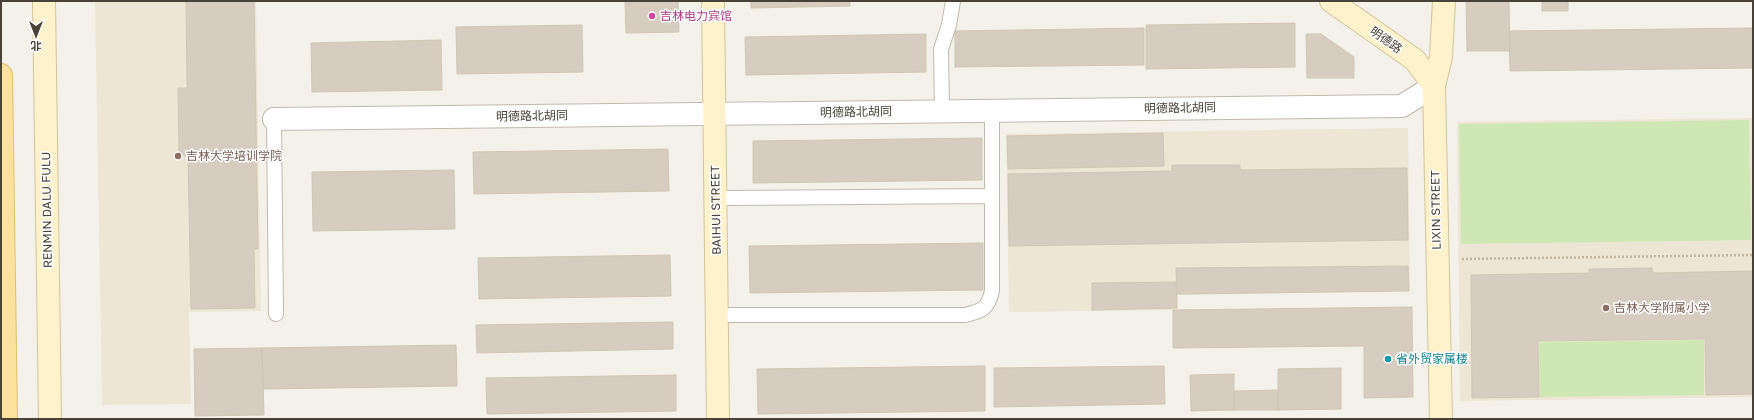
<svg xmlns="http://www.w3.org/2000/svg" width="1754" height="420" font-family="'Golos Text','Noto Sans SC',sans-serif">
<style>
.education{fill:#ede6d5}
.grass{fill:#cfe7b5}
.building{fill:#d6cdc0;stroke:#d0c6b3}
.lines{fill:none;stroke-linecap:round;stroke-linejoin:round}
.lane-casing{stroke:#c0b9ad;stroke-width:16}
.street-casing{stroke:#c0b9ad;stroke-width:24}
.secondary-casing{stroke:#d2c59b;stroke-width:24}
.primary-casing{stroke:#e0bf6d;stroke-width:24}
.path{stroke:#c1b59f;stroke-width:2.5;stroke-dasharray:2 2;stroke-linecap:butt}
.lane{stroke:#fff;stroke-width:14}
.street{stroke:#fff;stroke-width:22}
.secondary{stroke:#fdf2cc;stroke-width:22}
.primary{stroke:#fae29d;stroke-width:22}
.hotel-dot{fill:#d1479c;stroke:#fff;stroke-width:1.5}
.education-dot{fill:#8d6e63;stroke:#fff;stroke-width:1.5}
.culture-dot{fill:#0f9aa8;stroke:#fff;stroke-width:1.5}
.labels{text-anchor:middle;stroke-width:3;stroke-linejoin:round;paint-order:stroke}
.hotel-label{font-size:12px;fill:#b23c85;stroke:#fff;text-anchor:start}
.street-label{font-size:12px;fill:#484238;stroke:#fff}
.education-label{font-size:12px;fill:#785e54;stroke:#fff;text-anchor:start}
.culture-label{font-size:12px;fill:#0d838f;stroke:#fff;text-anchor:start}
</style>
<rect width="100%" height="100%" fill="#f4f1ea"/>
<path class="education" d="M95 1H256L261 311 189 312 191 404 102 405Z
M1752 118 1753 397 1460 401 1457 122Z
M1408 128 1410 291 1178 295V310L1009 312 1006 134Z"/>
<path class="grass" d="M1749 120 1751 240 1461 244 1459 124Z
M1704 340V395L1540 397 1539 342Z"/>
<path class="building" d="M186 1H254L258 249H254L255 308 191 309 188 156H179L178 88H187Z
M625 1H678L679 32 626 33Z
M751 1H850V6L751 8Z
M1466 1H1509L1510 51H1467Z
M1542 1H1568V11H1542Z
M1295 23V67L1146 69V25Z
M582 25 583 72 457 74 456 27Z
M1144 28V65L955 67V31Z
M1753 28V68L1510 71 1509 31Z
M926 34V72L746 75 745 37Z
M1306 34H1321L1354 57V78H1307Z
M441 40 442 90 312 92 311 43Z
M1163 133 1164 166 1008 169 1007 136Z
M982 138V180L753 183V141Z
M668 149 669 191 474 194 473 152Z
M1172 165H1240V170L1407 168 1408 240 1009 246 1008 174 1172 171Z
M454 170 455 229 313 231 312 172Z
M983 243V290L750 293 749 246Z
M670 255 671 296 479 299 478 258Z
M1408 266 1409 291 1177 294 1176 268Z
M1652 268 1653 273 1753 271V394L1706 395 1705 339 1538 341 1539 397 1472 398 1471 275 1589 273V269Z
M1176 282 1177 308 1092 310V283Z
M1412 307 1413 397 1364 398V346L1173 348V310Z
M673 322V349L477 353 476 325Z
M456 345 457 386 263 389 262 348Z
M262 348 264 415 195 416 194 349Z
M985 366V411L758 414 757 369Z
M1164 366 1165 404 994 407V368Z
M1341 368V409L1278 410V369Z
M1234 374V410L1191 411 1190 375Z
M676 375V411L487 414 486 378Z
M1278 390V410H1234V391Z"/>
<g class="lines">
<g class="lane-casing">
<path id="lane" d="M942 111 941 49 949 25 953 1
M274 119 276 314
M716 198 992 196
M717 315H965C982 311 988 309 992 291V111"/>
</g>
<g class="street-casing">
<path id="street" d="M274 119 1402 106 1434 86"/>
</g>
<g class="secondary-casing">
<path id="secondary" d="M44 1 50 419
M713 1 718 419
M1331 1 1415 60 1434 86
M1441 419 1434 86 1441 57 1444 1"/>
</g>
<g class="primary-casing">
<path id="primary" d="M1 75 6 419"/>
</g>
<path class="path" d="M1462 259 1753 255"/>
<use href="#lane" class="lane"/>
<use href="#street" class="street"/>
<use href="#secondary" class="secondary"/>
<use href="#primary" class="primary"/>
</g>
<circle class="hotel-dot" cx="652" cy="16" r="4"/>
<g class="education-dot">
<circle cx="178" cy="156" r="4"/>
<circle cx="1606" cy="308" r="4"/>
</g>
<circle class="culture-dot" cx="1388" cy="359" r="4"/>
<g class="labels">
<g class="hotel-label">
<text x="660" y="20">吉林电力宾馆</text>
</g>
<g class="street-label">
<text transform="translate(1386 40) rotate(35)" y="4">明德路</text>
<text transform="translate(1180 108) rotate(-1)" y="4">明德路北胡同</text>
<text transform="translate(856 112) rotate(-1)" y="4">明德路北胡同</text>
<text transform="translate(532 116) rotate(-1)" y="4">明德路北胡同</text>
<text transform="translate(47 210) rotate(-91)" y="4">RENMIN DALU FULU</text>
<text transform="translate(716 210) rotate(-91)" y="4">BAIHUI STREET</text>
<text transform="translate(1436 210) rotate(-91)" y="4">LIXIN STREET</text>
</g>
<g class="education-label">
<text x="186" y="160">吉林大学培训学院</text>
<text x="1614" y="312">吉林大学附属小学</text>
</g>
<g class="culture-label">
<text x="1396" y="363">省外贸家属楼</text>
</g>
</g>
<rect width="1754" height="420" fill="none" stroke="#484238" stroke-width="4"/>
<g transform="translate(36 36) rotate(180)" stroke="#ffffff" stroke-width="3" paint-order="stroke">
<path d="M0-3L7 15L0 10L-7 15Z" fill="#484238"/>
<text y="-6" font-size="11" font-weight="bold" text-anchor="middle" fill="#484238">北</text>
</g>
</svg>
